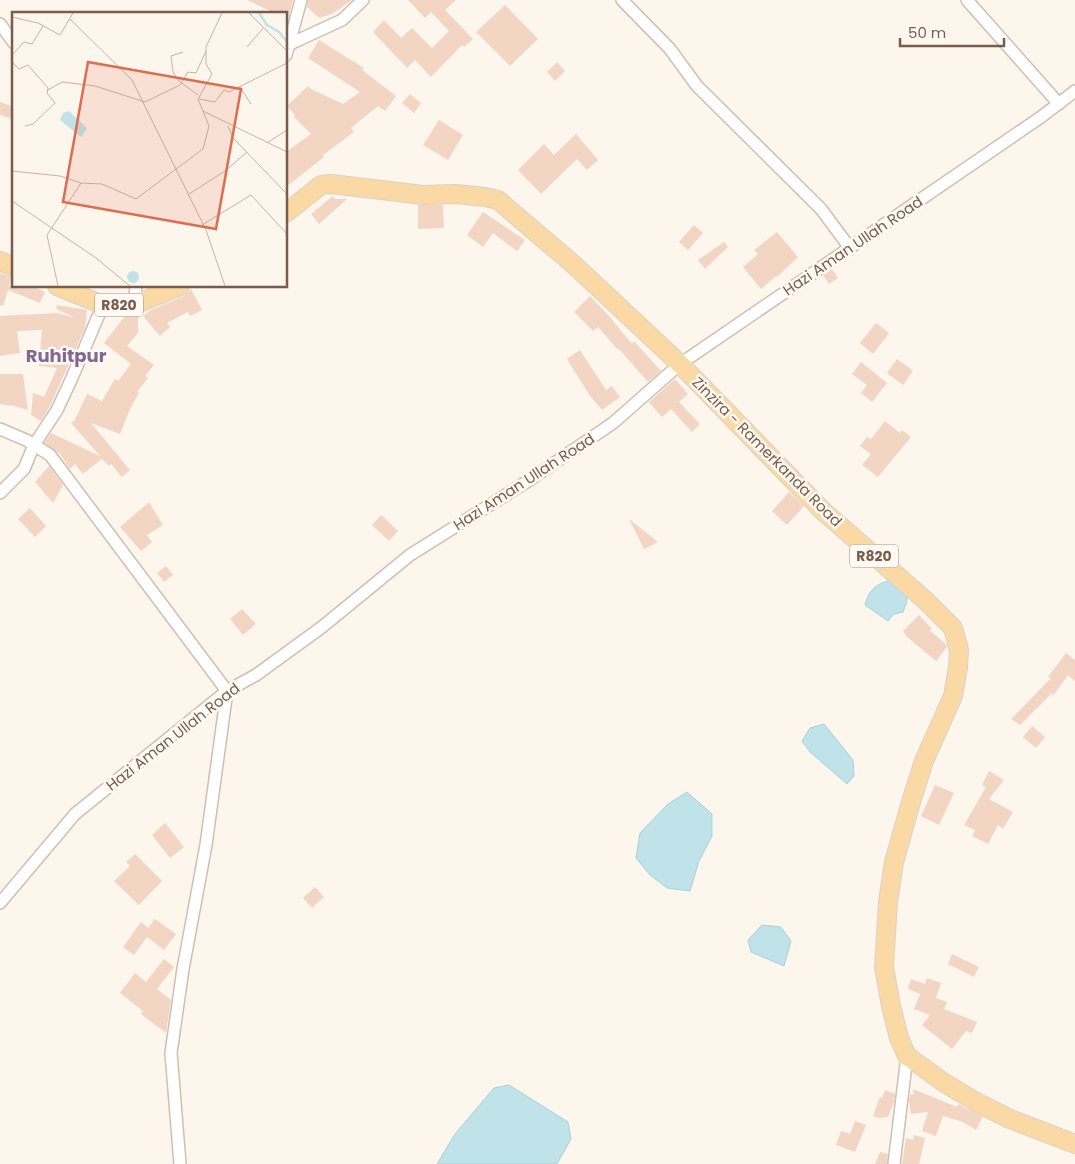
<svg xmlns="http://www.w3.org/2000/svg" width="1075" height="1164" font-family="Poppins,sans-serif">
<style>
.water{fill:#bfe3e8;stroke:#a5d3da}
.building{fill:#f3d5c3}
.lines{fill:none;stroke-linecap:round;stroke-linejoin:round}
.street-casing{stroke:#d1beb0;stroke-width:14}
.primary-casing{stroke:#dad1cd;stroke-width:20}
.street{stroke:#fff;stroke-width:11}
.primary{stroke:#fbd9a5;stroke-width:18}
.labels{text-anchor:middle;stroke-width:5;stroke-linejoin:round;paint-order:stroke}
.shield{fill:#fffaf3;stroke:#a28b7f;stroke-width:1}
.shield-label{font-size:14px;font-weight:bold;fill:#7a5c4d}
.street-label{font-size:15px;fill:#7a5c4d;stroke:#fffaf3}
.quarter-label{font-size:18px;font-weight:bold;fill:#846695;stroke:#fffaf3}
.inset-river{fill:none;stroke:#bfe3e8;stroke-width:2.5}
.inset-road{fill:none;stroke:#c5b3a7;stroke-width:1}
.view{fill:#dc6d51;fill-opacity:0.15;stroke:#dc6d51;stroke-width:2.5}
.inset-edge{fill:none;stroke:#7a5c4d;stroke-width:2.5}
</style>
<rect width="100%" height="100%" fill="#fdf6ec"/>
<path class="water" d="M893 579 907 590V601L903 612 894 614 888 621 865 605C870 587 876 585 893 579Z
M824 724 853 760 854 776 847 784 810 752 802 741 810 728Z
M687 792 712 814V836L699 861 690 891 667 888 650 875 636 858 640 833 668 804Z
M762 925 781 927 791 941 784 966 751 952 748 940Z
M509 1085 568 1122 571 1139 557 1164H437L455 1134 494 1088Z"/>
<path class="building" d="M247 0H293L286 26V14H269L270 11Z
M308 0H352L332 14 319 18 307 7Z
M408 0H456L445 10 473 39 464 47 462 45 431 77 415 60 407 68 373 32 384 20 401 38 412 28 432 48 449 31 431 12 425 18Z
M505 5 538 39 510 66 476 32Z
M319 40 364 68 362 70 396 96 385 111 378 106 351 128 354 132 323 155 324 157 286 187V152L311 134 294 117 295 115 287 106 308 86 311 89 343 104 360 92 308 58Z
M557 62 565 71 555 81 547 72Z
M410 94 421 103 414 113 402 103Z
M0 102 14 107 11 119 0 115Z
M439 120 463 135 448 160 423 145Z
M576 134 598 160 587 170 577 159 541 194 518 170 544 144 554 155Z
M333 196 335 199H347L319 224 311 214Z
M418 205H443L444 228 418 229Z
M483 212 525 240 517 251 493 233 483 247 467 235Z
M694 225 703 233 688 250 679 242Z
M777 232 798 257 777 277 776 276 761 289 743 267 758 254 754 250Z
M724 242 728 247 705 269 698 260Z
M832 269 838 278 829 284 823 275Z
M0 273 11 277 9 286H32L45 292 40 303 8 290 3 306 0 305Z
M191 289 202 310 190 316 188 312 167 323 170 327 160 336 143 316 151 310 184 296Z
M590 296 609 316 632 344 634 341 661 371 648 382 619 349 618 350 598 327 593 331 574 312Z
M57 305 87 310 85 328 50 406 41 421 31 415 33 393 44 397 57 368 39 366 42 330 17 331 20 353 0 356V316L57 313 75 318 56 309Z
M138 315V333L127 346 154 365 145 376 148 378 137 392 139 393 131 407 120 434 91 423 130 470 122 477 111 464 109 466 102 459 83 474 75 464 70 469 60 454 44 443 51 433 100 456 71 423 75 420 87 394 102 401 115 379 118 381 131 364 104 343 125 316Z
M876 323 889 333 873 354 860 343Z
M580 350 606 390 612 386 620 397 602 410 590 396 567 359Z
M897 359 913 371 903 385 887 373Z
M861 362 887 383 872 402 861 393 867 385 852 374Z
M0 374H23L28 410 10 405V406L0 404Z
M675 379 688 394 679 402 700 424 692 432 671 409 662 417 649 402Z
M885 421 900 433 902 430 911 437 878 477 862 465 871 454 860 446 867 437 871 439Z
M49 466 63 485 53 503 35 482Z
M789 492 804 506 787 525 772 511Z
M149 502 163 525 147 535 152 542 141 551 120 527Z
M30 508 46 526 35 537 18 519Z
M381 515 398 531 389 541 372 525Z
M629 519 658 542 644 549Z
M166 566 173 575 164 582 157 573Z
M242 609 256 624 243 635 230 619Z
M919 615 932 629 930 631 946 644 947 647 936 661 907 637 903 631Z
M1066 653 1075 660V681L1068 675 1053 696 1052 693 1020 725 1011 719 1051 678 1048 677Z
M1032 726 1045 737 1036 748 1023 737Z
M989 771 1004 780 989 799 1013 812 1003 829 998 825 988 844 972 836 975 830 964 825 986 787 982 785Z
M935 785 954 793 939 825 921 816Z
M165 823 184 847 170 858 152 835Z
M135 854 162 881 139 905 114 881 130 866 126 862Z
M315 887 324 897 312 908 303 898Z
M155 919 176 934 164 950 147 937 134 955 123 947 141 922 148 928Z
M952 954 979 967 974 977 948 964Z
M164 959 174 967 157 989 171 1000 166 1033 141 1014 143 1011 120 993 135 973 146 982Z
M927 978 941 983 936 998 947 1002 944 1009 977 1022 972 1033 966 1031 952 1049 922 1025 930 1015 914 1009 920 994 908 989 911 979 925 984Z
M913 1089 957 1107 958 1104 983 1117 976 1130 963 1122 943 1116 936 1136 922 1131 928 1112 911 1114 909 1100 910 1095 914 1094Z
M885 1090 895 1094 894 1102 888 1117 880 1118 873 1116 880 1097 882 1098Z
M855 1121 866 1125 855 1152 836 1145 841 1131 850 1134Z
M914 1135 925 1138 919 1164H902L906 1138 913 1140Z
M880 1152 888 1154 887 1164H875Z"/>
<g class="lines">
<g class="street-casing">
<path id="street" d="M622 0 670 49 697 86 821 209 850 248
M967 0 1059 104
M0 24 14 43
M290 44 342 20 363 0
M286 55 301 0
M134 305 136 286
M0 429 26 440 50 455 227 691 206 845 183 969 171 1053 180 1164
M0 493 24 469 34 445 57 410 71 380 103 305
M0 903 75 814 227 691 256 675 322 627 410 555 528 481 613 423 680 364 1041 117 1075 91
M894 1164 907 1056"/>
</g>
<g class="primary-casing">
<path id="primary" d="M286 213 321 185 331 184 423 195 456 194 485 197 498 200 573 264 680 364 823 511 925 600 953 628 959 650 958 667 953 696 924 761 911 802 894 862 888 902 884 967 891 1006 899 1038 907 1056 943 1082 976 1102 1010 1119 1075 1144
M0 261 14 267
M57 286 103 305H134L180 286"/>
</g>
<use href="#street" class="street"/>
<use href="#primary" class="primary"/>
</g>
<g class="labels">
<g class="shield">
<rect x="95" y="293.5" width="48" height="23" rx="4"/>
<rect x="850" y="544.5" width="48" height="23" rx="4"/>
</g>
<g class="shield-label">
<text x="119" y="310">R820</text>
<text x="874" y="561">R820</text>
</g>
<g class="street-label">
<text transform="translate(853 246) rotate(-34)" y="5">Hazi Aman Ullah Road</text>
<text transform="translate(767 452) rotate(45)" y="5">Zinzira - Ramerkanda Road</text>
<text transform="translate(524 482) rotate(-33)" y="5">Hazi Aman Ullah Road</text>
<text transform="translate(173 737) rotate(-38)" y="5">Hazi Aman Ullah Road</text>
</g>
<g class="quarter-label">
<text x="66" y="362">Ruhitpur</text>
</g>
</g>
<g transform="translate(12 12)">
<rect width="275" height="275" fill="#fdf6ec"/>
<path d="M57 99 75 116 69 125 48 108 51 101ZM115 265a6 6 0 1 1 12 0a6 6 0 1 1-12 0Z" fill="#bfe3e8"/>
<path class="inset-river" d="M247 1 255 13 267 20 275 30"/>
<path class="inset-road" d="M237 1 275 39M0 5 26 11 48 23 61 1M58 7 120 68 194 218 213 274M235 35 252 15M171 40 159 44 161 60 167 69 186 83M0 43 12 30 20 32 31 14M0 50 7 57 16 53 36 76 35 81 43 91 21 112 13 114M228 75 239 92M36 78 50 70 83 74 133 90 168 73 176 60 184 61 194 39M187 87 203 90 212 78 217 80 275 51M191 99 275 140M216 114 221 126 275 182M255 131 275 118M0 159 48 164 69 171M177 182 213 159 235 140M0 189 84 246 118 274M190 213 239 183 275 222M46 274 35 223 69 171 90 172 124 187 191 137 197 114 186 87 200 62 194 52V35L210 1"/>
<path class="view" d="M76 50 229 77 204 217 51 190Z"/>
<rect width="275" height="275" class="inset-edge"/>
</g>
<path d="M900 38v8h104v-8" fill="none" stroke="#7a5c4d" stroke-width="2.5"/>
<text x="908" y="38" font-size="15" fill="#7a5c4d" stroke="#fffaf3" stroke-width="4" paint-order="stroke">50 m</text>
</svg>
